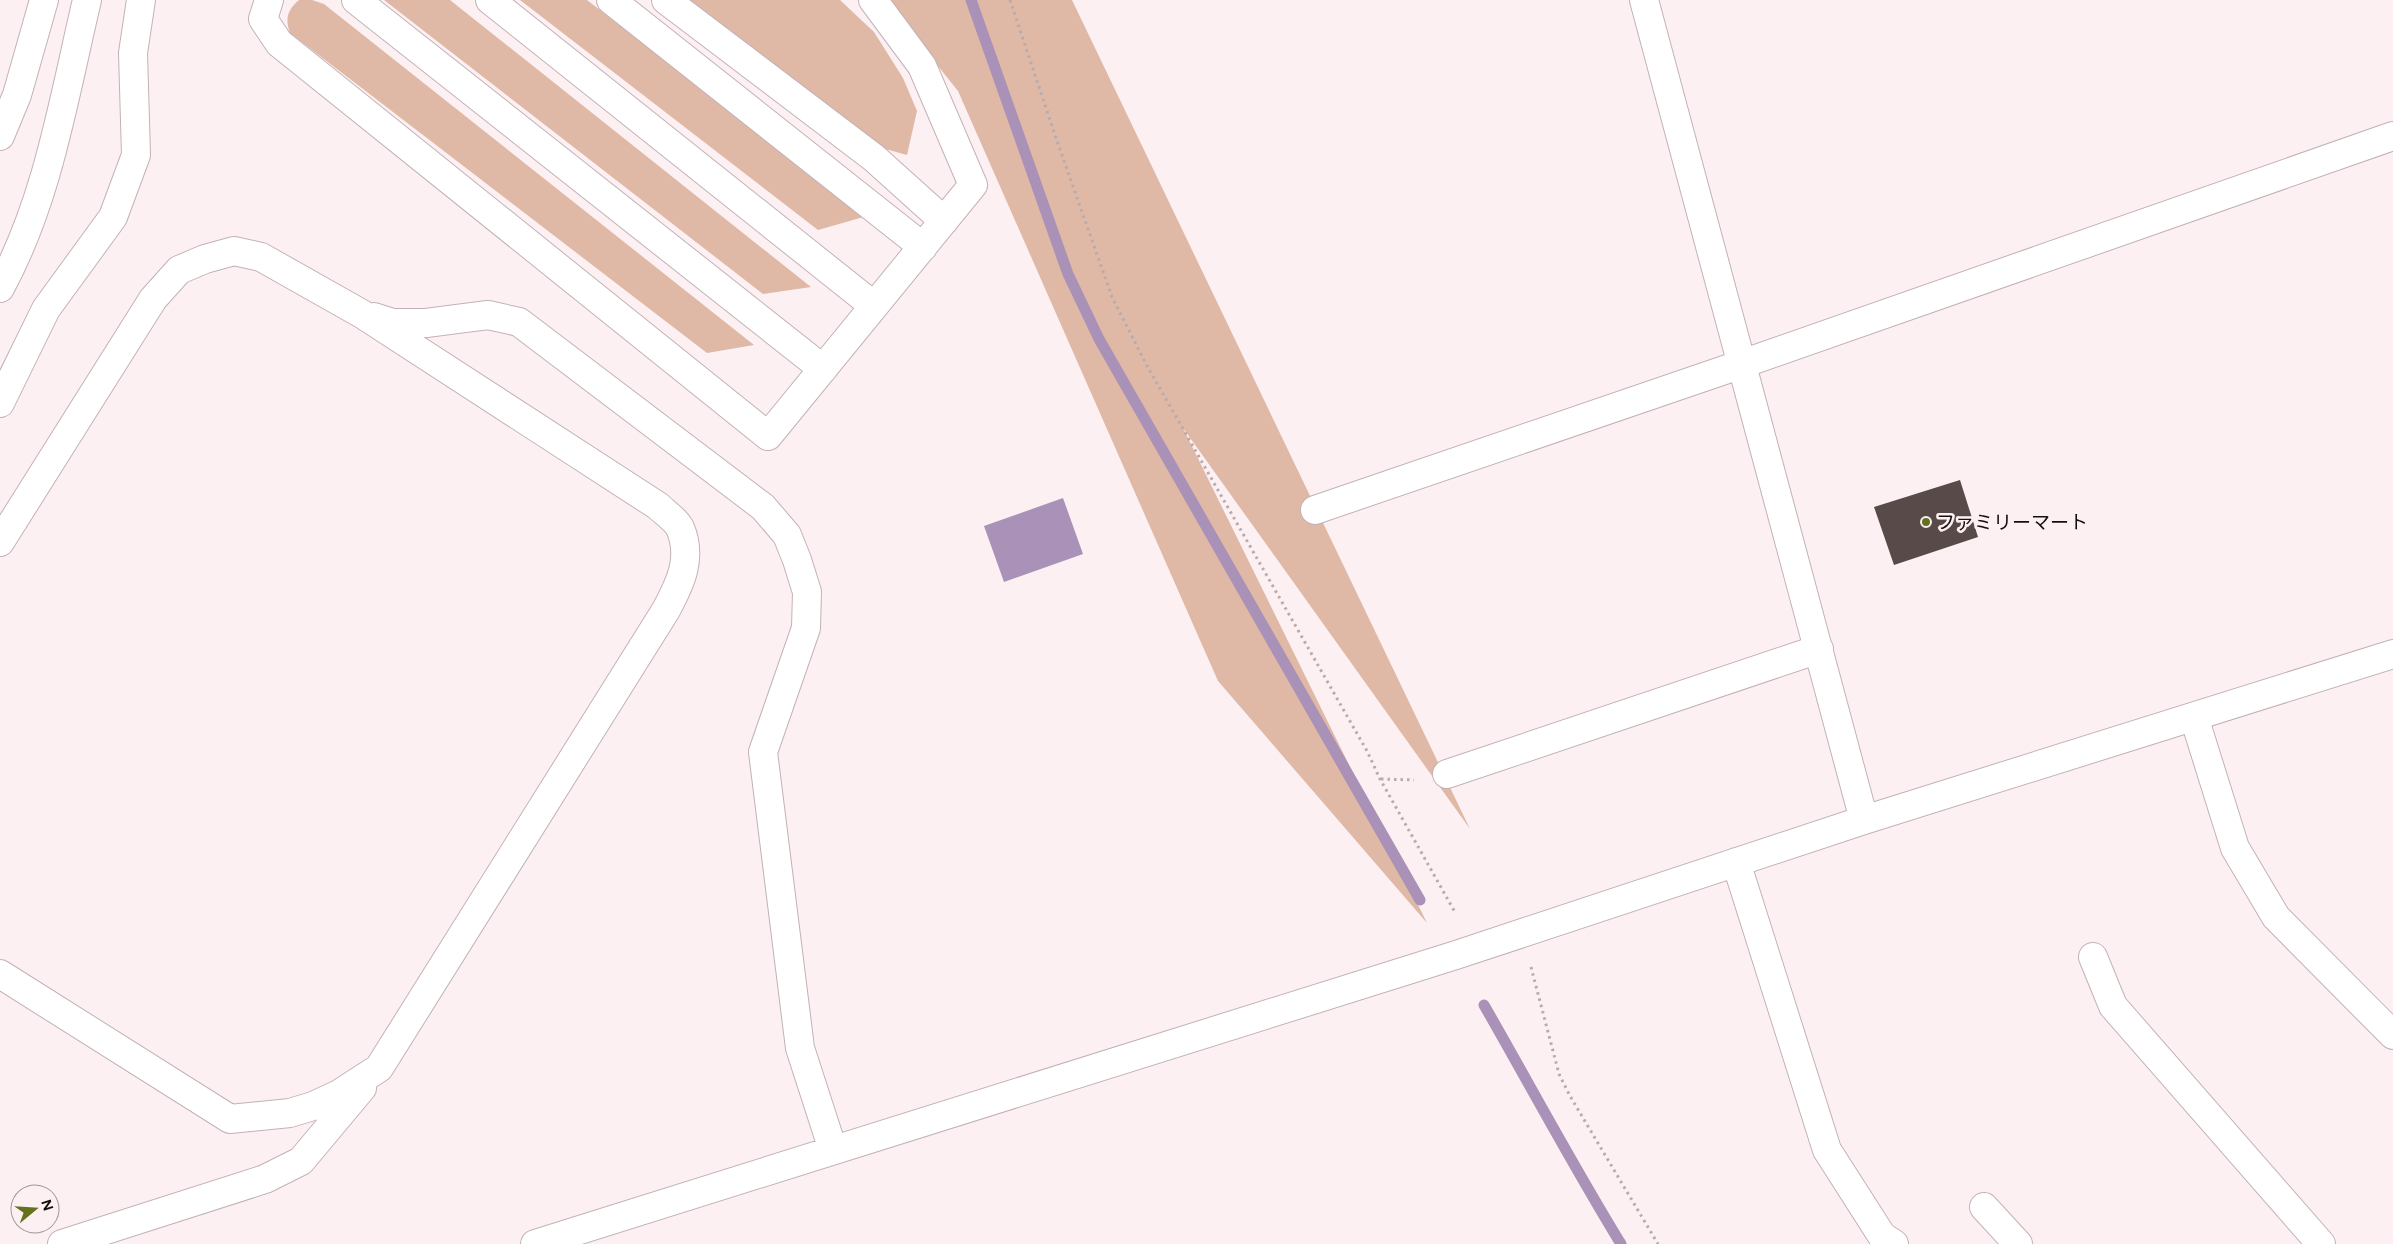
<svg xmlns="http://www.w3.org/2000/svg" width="2393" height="1244" font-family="Figtree,'Noto Sans JP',sans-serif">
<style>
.green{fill:#dfb8a6}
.water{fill:#a991b7}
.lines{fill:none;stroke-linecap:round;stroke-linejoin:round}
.stream{stroke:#a991b7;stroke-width:11}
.building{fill:#574a49}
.minor-casing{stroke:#c2b2b7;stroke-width:30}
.path{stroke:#b6abae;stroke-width:3;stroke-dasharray:2.5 4;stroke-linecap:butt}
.minor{stroke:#fff;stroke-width:28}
.poi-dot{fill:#64721d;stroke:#fdf0f3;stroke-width:2}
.labels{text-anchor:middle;stroke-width:5;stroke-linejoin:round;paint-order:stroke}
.poi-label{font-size:19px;fill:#120d0e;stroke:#fdf0f3;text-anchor:start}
</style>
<rect width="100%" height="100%" fill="#fdf0f3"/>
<path class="green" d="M299 0H312L324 4 754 345 707 353 290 33C285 19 287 10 299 0Z
M384 0H450L811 287 763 294Z
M520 0H587L867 216 818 230Z
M682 0H840L874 32 903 78 917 111 907 155 867 144Z
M885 0H1072L1470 829 1183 428 1427 923 1218 681 958 91Z"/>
<path class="water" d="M1063 498 1083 554 1004 582 984 526Z"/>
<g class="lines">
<path class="stream" d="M971 0 1068 274 1099 339 1420 900
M1484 1005C1530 1085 1573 1166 1621 1244"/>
</g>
<path class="building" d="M1960 480 1978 537 1894 565 1874 507Z"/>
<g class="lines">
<g class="minor-casing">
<path id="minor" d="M269 0 263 19 279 43 768 436 973 185 922 66 873 0
M356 0 823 369
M490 0 874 306
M611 0 923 247
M666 0 874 158 944 221
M1644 0 1864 820
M0 136 17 95 44 0
M0 288C48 200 64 97 87 0
M374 317 393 323H426L488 315 519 322 763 507 787 535 797 560 807 592 806 628 763 752 800 1048 833 1150
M0 403 46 309 113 217 136 155 133 53 141 0
M1315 510 1742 364 2393 136
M0 542 153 299 179 270 205 259 234 251 261 257 362 314 658 506C664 512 676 520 680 528 693 558 680 584 666 610L379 1068 339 1094 313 1106 290 1113 230 1119 0 974
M2194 717 2235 848 2276 917 2393 1035
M1447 774 1819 649
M1736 862 1827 1150 1882 1236 1894 1244
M2093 957 2113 1006 2321 1244
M1984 1207 2018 1244
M62 1244 265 1179 301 1161 362 1088
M535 1244 1456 955 1864 820 2393 654"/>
</g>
<path class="path" d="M1010 0 1057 141 1112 297 1146 364 1367 751 1380 779 1456 914
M1381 779 1414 780
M1531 967 1559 1074 1570 1096 1658 1244"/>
<use href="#minor" class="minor"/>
</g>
<circle class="poi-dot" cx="1926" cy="522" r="5"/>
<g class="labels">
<g class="poi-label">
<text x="1936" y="529">ファミリーマート</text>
</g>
</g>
<g transform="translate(35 1209) rotate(72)"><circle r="24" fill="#fdf0f3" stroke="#9f9597"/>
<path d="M0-4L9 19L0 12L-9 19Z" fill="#64721d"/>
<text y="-8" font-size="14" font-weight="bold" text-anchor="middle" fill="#120d0e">N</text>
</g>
</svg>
